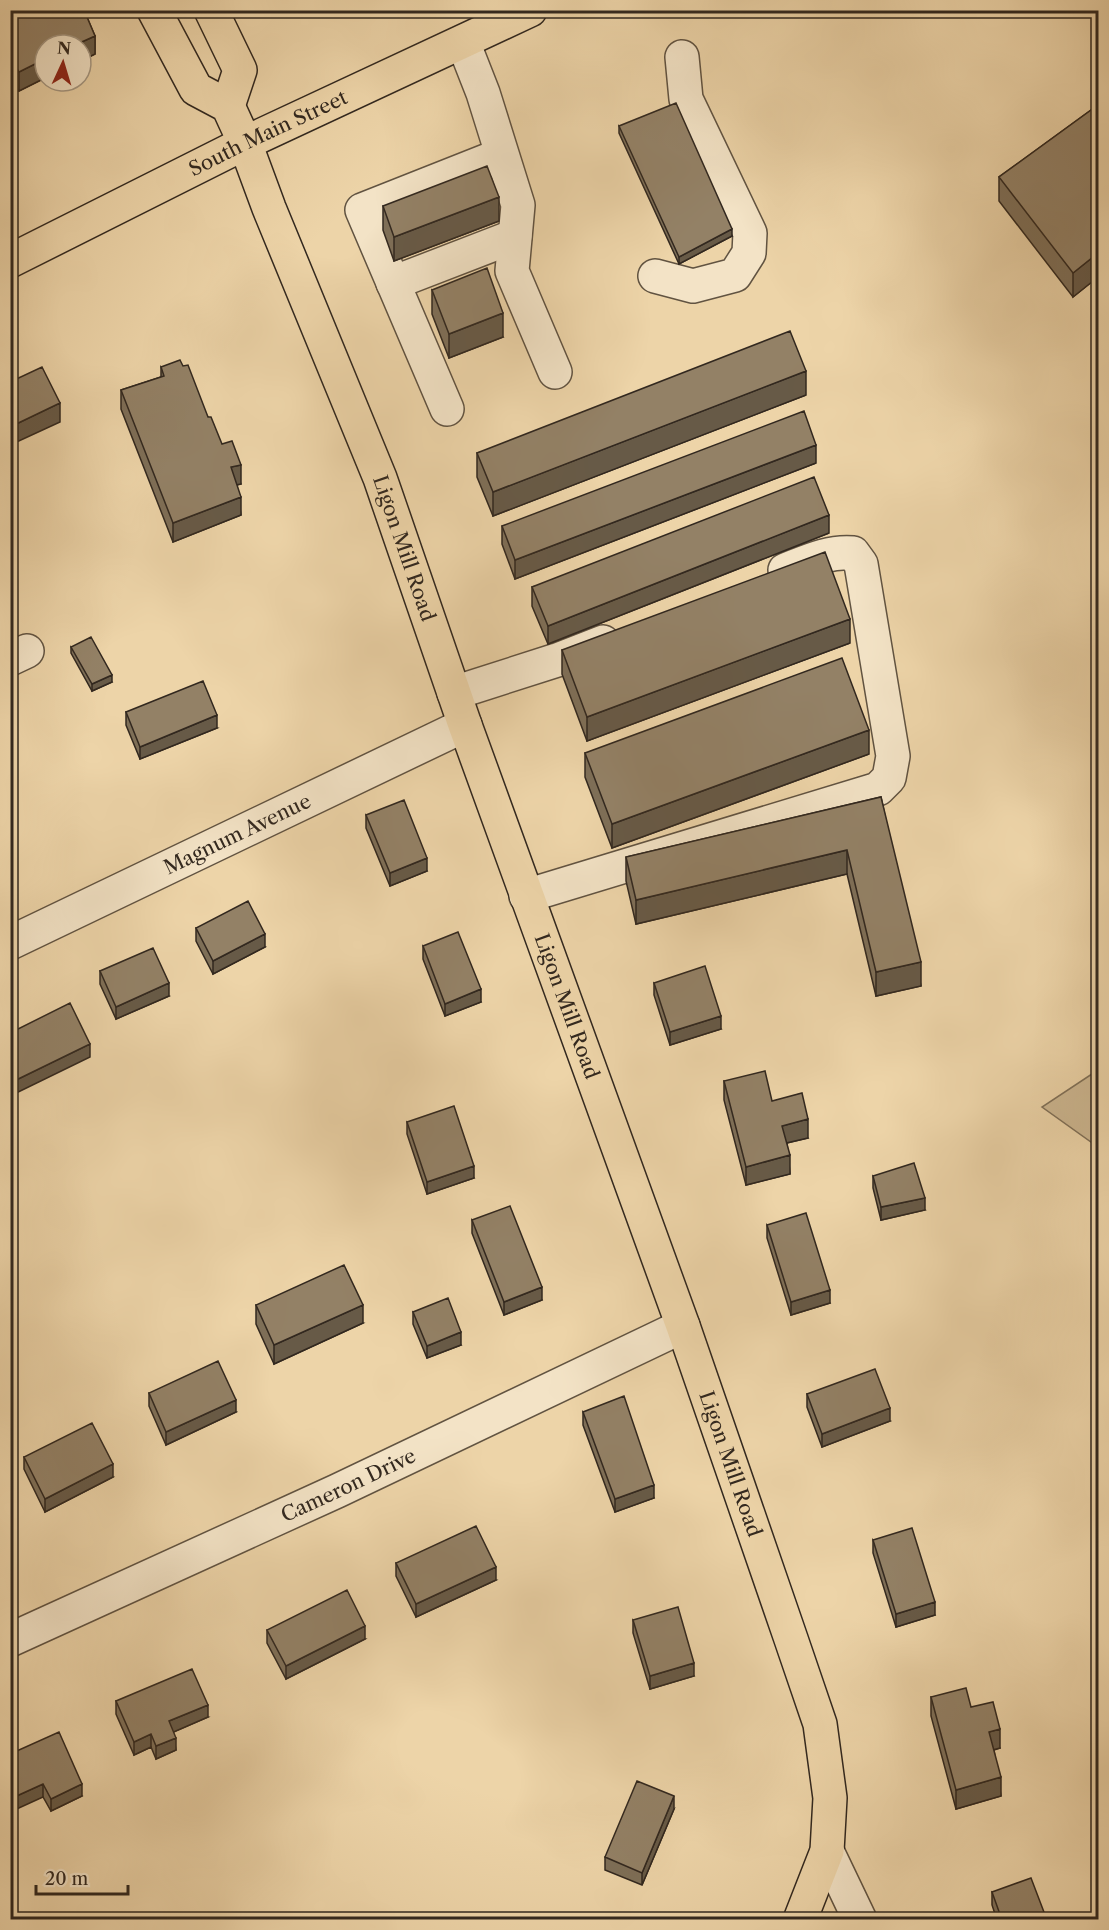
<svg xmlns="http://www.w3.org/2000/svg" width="1109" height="1930" font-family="'Libre Caslon Text',serif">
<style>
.green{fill:#cdb791;stroke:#807058;stroke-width:1.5}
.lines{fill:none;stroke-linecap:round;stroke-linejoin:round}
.minor-casing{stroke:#615341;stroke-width:36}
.major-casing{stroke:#32281f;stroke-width:36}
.minor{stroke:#f3e3c6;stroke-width:33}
.major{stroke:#edd4a8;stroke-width:33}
.wall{fill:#7e6f58;stroke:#32281f;stroke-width:1.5}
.shaded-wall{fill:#675a47;stroke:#32281f;stroke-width:1.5}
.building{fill:#938166;stroke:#32281f;stroke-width:1.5}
.labels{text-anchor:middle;stroke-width:5;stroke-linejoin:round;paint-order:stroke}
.street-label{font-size:20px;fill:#32281f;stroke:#f3e3c6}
</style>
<rect width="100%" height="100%" fill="#edd4a8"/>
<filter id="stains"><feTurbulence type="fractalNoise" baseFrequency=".00333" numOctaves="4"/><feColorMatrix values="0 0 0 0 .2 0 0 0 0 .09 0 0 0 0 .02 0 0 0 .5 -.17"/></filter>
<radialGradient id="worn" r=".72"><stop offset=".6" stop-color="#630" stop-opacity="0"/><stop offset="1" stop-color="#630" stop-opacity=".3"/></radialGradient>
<path class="green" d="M1098 1070V1147L1042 1107Z"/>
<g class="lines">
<g class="minor-casing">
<g id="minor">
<path d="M463 42 483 93 518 205 512 271 555 372"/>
<path d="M655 276 693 286 735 275 749 253 750 233 686 99 682 57"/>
<path d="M393 283 515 236"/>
<path d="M447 409 362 210 501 155"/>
<path d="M10 659 27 651"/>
<path d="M454 693 557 660 603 642"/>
<path d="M526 896 878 789 889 778 893 756 861 564 853 553C828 551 808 561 785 570"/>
<path id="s1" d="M10 943 465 725"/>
<path id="s2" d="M10 1640 337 1491 683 1326"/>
<path d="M827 1851 860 1920"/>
</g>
</g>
<g class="major-casing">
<g id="major">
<path id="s3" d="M154 10 196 89 228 106 245 143 269 208 380 478 465 725 683 1326 791 1639 820 1724 830 1798 827 1851 800 1920"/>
<path d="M211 10 240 70 228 106"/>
<path id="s4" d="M10 261 245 143 530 10"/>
</g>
</g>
<use href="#minor" class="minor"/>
<use href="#major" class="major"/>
</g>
<path class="wall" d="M10 10H84L95 36V54L81 61V45H45V78L19 91 10 75Z
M1098 105V277L1073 297 999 201V177Z
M619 126 732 236 679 264 619 133Z
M383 206 499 221 394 261 383 230Z
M432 290 503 337 449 358 432 314Z
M161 367 208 417 241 484 237 485 241 515 173 542 121 409V390L161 377Z
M806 395 493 516 477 477V453Z
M816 463 515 579 502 544V526Z
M829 533 548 644 532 606V587Z
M850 643 587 741 562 674V650Z
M71 647 112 682 92 691 71 653Z
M126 712 217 728 140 759 126 725Z
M585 753 869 754 612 848 585 777Z
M881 797 921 986 876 996 847 874 636 924 626 881V857Z
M366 815 427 871 390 886 366 828Z
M196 928 265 947 213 974 196 941Z
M423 946 481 1002 445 1016 423 959Z
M100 971 169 996 116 1019 100 984Z
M654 983 721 1029 670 1045 654 995Z
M724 1081 772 1101 808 1138 787 1143 790 1174 746 1185 724 1100Z
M407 1122 474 1178 427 1194 407 1134Z
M873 1176 925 1210 881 1220 873 1188Z
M472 1220 542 1300 504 1315 472 1233Z
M767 1225 830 1303 791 1315 767 1238Z
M256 1305 363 1323 274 1364 256 1324Z
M413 1312 461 1345 427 1358 413 1324Z
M149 1393 236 1412 166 1445 149 1406Z
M807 1394 890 1421 822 1447 807 1407Z
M583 1412 654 1498 615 1512 583 1425Z
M24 1457 113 1477 45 1512 24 1469Z
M873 1540 935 1615 896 1627 873 1553Z
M396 1563 496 1580 416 1617 396 1576Z
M633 1620 694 1676 650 1689 633 1633Z
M267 1630 365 1639 286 1679 267 1643Z
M931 1697 971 1707 1000 1748 994 1750 1001 1796 956 1809 931 1716Z
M116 1701 208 1717 173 1732 176 1750 156 1759 151 1747 134 1755 116 1714Z
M10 1754 82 1796 51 1811 43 1797Z
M674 1809 642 1885 605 1870V1857Z
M992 1892 1047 1920H997L992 1905Z"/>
<path class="shaded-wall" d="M95 36V54L81 61V45H75Z
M45 59V78L19 91V72Z
M499 197V221L394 261V237Z
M732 229V236L679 264V257Z
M1098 253V277L1073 297V273Z
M503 313V337L449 358V334Z
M806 371V395L493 516V492Z
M60 403V422L10 445V427Z
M816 445V463L515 579V560Z
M241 465V484L231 486V467Z
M241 497V515L173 542V523Z
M829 515V533L548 644V626Z
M850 619V643L587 741V717Z
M112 675V682L92 691V684Z
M217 715V728L140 759V747Z
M869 730V754L612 848V824Z
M847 850V874L636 924V900Z
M427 858V871L390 886V873Z
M265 934V947L213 974V961Z
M921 962V986L876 996V972Z
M169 983V996L116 1019V1007Z
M481 989V1002L445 1016V1004Z
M721 1016V1029L670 1045V1032Z
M90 1044V1057L10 1096V1083Z
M808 1119V1138L782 1144V1126Z
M790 1155V1174L746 1185V1167Z
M474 1166V1178L427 1194V1182Z
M925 1198V1210L881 1220V1207Z
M542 1287V1300L504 1315V1302Z
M830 1290V1303L791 1315V1302Z
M363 1305V1323L274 1364V1345Z
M461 1332V1345L427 1358V1346Z
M236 1400V1412L166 1445V1432Z
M890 1408V1421L822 1447V1434Z
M113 1464V1477L45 1512V1499Z
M654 1485V1498L615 1512V1499Z
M496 1567V1580L416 1617V1604Z
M935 1602V1615L896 1627V1614Z
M365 1626V1639L286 1679V1666Z
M694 1663V1676L650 1689V1676Z
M208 1705V1717L169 1734V1721Z
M1000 1729V1748L989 1751V1732Z
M151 1734V1747L134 1755V1742Z
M176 1738V1750L156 1759V1746Z
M1001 1777V1796L956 1809V1790Z
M43 1784V1797L10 1812V1799Z
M82 1784V1796L51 1811V1799Z
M674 1796V1809L642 1885V1873Z"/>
<path class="building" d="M10 10H84L95 36 75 45H45V59L19 72 10 56Z
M676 103 732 229 679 257 619 126Z
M1098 105V253L1073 273 999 177Z
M487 166 499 197 394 237 383 206Z
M487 268 503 313 449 334 432 290Z
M790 331 806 371 493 492 477 453Z
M180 360 183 366 188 365 208 417H211L222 444 232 441 241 465 231 467 241 497 173 523 121 390 164 376 161 367Z
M42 367 60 403 10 427V382Z
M804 411 816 445 515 560 502 526Z
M814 477 829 515 548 626 532 587Z
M825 552 850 619 587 717 562 650Z
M91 637 112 675 92 684 71 647Z
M842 658 869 730 612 824 585 753Z
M203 681 217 715 140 747 126 712Z
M881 797 921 962 876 972 847 850 636 900 626 857Z
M404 800 427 858 390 873 366 815Z
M248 901 265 934 213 961 196 928Z
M458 932 481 989 445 1004 423 946Z
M153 948 169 983 116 1007 100 971Z
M705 966 721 1016 670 1032 654 983Z
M70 1003 90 1044 10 1083V1033Z
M765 1071 772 1101 802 1093 808 1119 782 1126 790 1155 746 1167 724 1081Z
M454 1106 474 1166 427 1182 407 1122Z
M914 1163 925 1198 881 1207 873 1176Z
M510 1206 542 1287 504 1302 472 1220Z
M806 1213 830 1290 791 1302 767 1225Z
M344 1265 363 1305 274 1345 256 1305Z
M448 1298 461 1332 427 1346 413 1312Z
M218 1361 236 1400 166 1432 149 1393Z
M875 1369 890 1408 822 1434 807 1394Z
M624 1396 654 1485 615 1499 583 1412Z
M92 1423 113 1464 45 1499 24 1457Z
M476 1526 496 1567 416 1604 396 1563Z
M912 1528 935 1602 896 1614 873 1540Z
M347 1590 365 1626 286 1666 267 1630Z
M678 1607 694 1663 650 1676 633 1620Z
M192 1669 208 1705 169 1721 176 1738 156 1746 151 1734 134 1742 116 1701Z
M966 1688 971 1707 993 1702 1000 1729 989 1732 1001 1777 956 1790 931 1697Z
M59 1732 82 1784 51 1799 43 1784 10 1799V1754Z
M637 1781 674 1796 642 1873 605 1857Z
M1031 1878 1047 1920H1002L992 1892Z"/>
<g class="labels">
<g class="street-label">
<text dy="7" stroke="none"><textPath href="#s4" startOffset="288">South Main Street</textPath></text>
<text dy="7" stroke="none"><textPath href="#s3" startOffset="602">Ligon Mill Road</textPath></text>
<text dy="7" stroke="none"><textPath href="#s1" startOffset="252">Magnum Avenue</textPath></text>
<text dy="7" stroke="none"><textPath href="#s3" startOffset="1088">Ligon Mill Road</textPath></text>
<text dy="7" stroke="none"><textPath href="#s3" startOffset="1574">Ligon Mill Road</textPath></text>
<text dy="7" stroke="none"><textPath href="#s2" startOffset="372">Cameron Drive</textPath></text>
</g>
</g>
<rect width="1109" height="1930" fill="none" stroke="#edd4a8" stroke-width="36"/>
<rect x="12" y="12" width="1085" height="1906" fill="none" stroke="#32281f" stroke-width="3"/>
<rect x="18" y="18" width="1073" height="1894" fill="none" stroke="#32281f" stroke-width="1.5"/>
<g transform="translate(63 63) rotate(4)"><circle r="28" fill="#f3e3c6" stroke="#a69883" stroke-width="1.5"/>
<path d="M0-4.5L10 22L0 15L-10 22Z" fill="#8f2418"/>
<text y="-9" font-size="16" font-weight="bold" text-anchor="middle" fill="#32281f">N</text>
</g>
<path d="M36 1885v9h92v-9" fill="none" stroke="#32281f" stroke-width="3"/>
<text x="45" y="1885" font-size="18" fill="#32281f" stroke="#f3e3c6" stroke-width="4.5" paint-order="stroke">20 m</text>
<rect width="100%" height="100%" filter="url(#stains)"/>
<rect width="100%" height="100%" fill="url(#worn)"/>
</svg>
